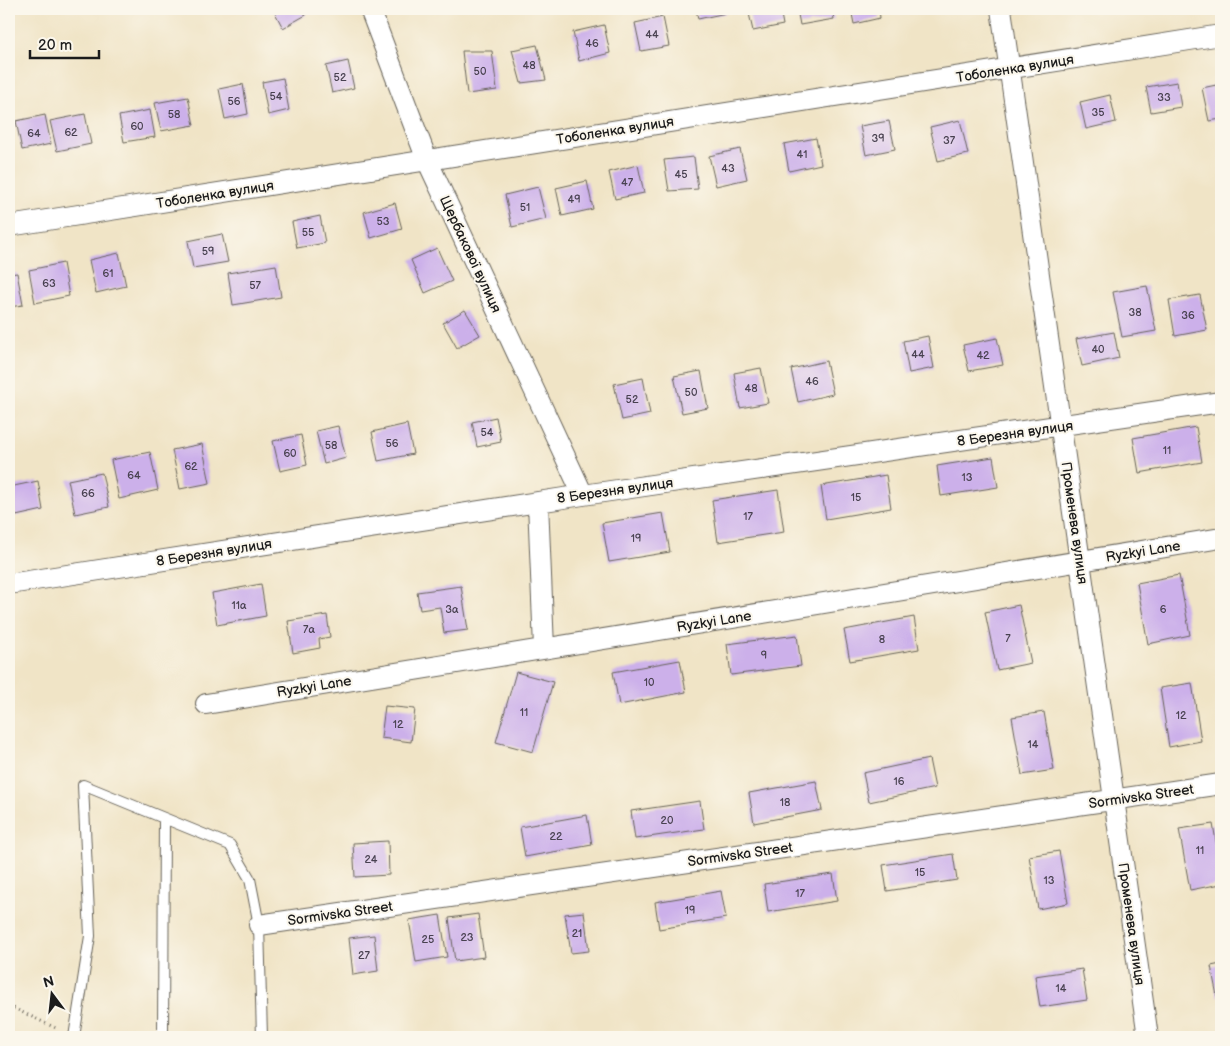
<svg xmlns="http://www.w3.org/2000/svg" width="1230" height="1046" font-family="'Balsamiq Sans',sans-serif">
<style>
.building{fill:#ccb0ea}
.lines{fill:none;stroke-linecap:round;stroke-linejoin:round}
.service-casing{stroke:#666258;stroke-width:12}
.minor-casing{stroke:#666258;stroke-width:22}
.path{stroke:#666258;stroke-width:3;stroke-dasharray:1 4;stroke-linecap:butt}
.service{stroke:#fff;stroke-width:10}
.minor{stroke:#fff;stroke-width:20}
.labels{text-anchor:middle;stroke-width:4;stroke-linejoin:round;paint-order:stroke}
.number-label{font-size:11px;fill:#484150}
.street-label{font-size:14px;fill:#1c1c1c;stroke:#fbf7ec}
</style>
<rect width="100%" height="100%" fill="#fbf7ec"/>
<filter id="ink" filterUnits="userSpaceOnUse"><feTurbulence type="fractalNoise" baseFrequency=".02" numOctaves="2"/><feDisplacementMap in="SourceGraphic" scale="10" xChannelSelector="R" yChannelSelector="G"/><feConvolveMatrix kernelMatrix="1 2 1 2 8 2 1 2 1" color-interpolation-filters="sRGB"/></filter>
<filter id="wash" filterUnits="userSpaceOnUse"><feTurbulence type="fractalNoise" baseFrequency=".0096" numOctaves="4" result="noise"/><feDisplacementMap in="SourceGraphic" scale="20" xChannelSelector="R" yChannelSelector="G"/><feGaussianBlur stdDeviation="1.12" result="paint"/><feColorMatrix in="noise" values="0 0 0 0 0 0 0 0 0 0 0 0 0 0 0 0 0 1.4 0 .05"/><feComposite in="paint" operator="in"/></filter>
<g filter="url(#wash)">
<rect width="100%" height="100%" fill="#f0e4c6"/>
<g id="blocks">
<path class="building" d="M273 9H303L306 15 283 28Z
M696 9H725L726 13 698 19Z
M748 9H780L783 25 753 31Z
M797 9H832L834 19 800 25Z
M851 9H879L880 18 854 24Z
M663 17 669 46 641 51 635 23Z
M604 25 610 53 579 61 573 32Z
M537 45 546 80 521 83 512 50Z
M462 51H492L497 90 467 94Z
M348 61 354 88 332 93 326 66Z
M283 78 289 110 268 115 262 82Z
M1177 82 1181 107 1151 112 1146 87Z
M243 84 248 114 225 119 219 89Z
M1221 84V119L1209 121 1202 88Z
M1110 95 1116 122 1086 129 1080 102Z
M188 97 194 125 161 131 155 103Z
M150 110 155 137 124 142 119 116Z
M85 114 91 144 57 151 50 121Z
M45 115 51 144 22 150 16 121Z
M960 120 968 154 938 161 930 127Z
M889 121 895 149 866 155 860 126Z
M816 138 821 164 789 171 784 144Z
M740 149 747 179 716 186 709 156Z
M694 157 698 189 669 191 664 160Z
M638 165 644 193 615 199 609 172Z
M587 181 593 209 562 216 556 188Z
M538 187 546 219 512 227 505 195Z
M395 203 402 229 371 238 364 212Z
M320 216 325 243 297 248 292 222Z
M222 234 228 262 193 268 188 241Z
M437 248 452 281 425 293 411 260Z
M119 253 126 286 96 293 89 260Z
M63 263 69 296 35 303 29 270Z
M276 265 281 297 233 305 228 273Z
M17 273 23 305 9 307V274Z
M1147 286 1156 331 1122 337 1113 292Z
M1200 295 1207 330 1175 336 1169 300Z
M465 310 480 335 457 348 443 323Z
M1114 332 1119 358 1082 366 1076 339Z
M928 336 934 368 909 373 903 341Z
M997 338 1003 365 969 371 963 345Z
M826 361 833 394 798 402 791 369Z
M761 368 768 403 740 408 734 373Z
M701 371 708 408 682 413 674 376Z
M643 378 650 414 622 420 614 384Z
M496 417 501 442 477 447 472 422Z
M407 424 413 454 378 461 372 432Z
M338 426 346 458 324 464 316 431Z
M1196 427 1202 462 1139 473 1133 438Z
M301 435 307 465 280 471 273 441Z
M202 444 210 483 180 489 172 450Z
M150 452 158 490 119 499 111 460Z
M993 457 998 487 941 496 937 466Z
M102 473 109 507 75 514 68 480Z
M886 475 891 508 826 519 821 486Z
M38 481 43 510 16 516 9 487Z
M778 490 784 532 718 542 712 500Z
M663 513 670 552 609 562 602 523Z
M1179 575 1190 635 1148 644 1137 583Z
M261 584 266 616 217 625 212 593Z
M461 586 468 630 444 633 440 607 420 610 417 592Z
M1019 605 1031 663 997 670 985 612Z
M327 615 330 637 319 639 320 648 293 653 288 621Z
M914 617 919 649 850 661 844 630Z
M797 635 801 666 731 675 727 644Z
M680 660 686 692 619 705 613 672Z
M516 672 553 682 533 752 496 742Z
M1192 683 1201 741 1169 747 1160 688Z
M385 706 415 709 411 742 381 738Z
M1044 712 1054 770 1022 775 1012 717Z
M929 759 935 788 869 802 863 773Z
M816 781 822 810 754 823 749 793Z
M700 801 704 829 635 839 631 811Z
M587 815 592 845 525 857 520 827Z
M1213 824 1221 870V884L1190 890 1179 829Z
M388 841 389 875 355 877 353 843Z
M1059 851 1068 903 1038 909 1029 856Z
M953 854 957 880 887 891 883 865Z
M833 874 837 901 768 912 764 884Z
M721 891 726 918 659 929 655 902Z
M584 912 589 951 571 953 565 914Z
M478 914 484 957 455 961 449 918Z
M440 915 447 957 416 962 409 920Z
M374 935 378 971 353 975 349 938Z
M1221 964V995L1217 996 1211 966Z
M1082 969 1087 1000 1040 1007 1035 976Z"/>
</g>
</g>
<g filter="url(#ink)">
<use href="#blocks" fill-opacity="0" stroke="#666258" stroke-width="1"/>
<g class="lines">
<g class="service-casing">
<path id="service" d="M74 1037 90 936 83 785 230 845 250 879 259 925 262 1037
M163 1037 164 818"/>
</g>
<g class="minor-casing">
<path id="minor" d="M370 9 427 160 583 495
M1001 9 1148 1037
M9 226 1221 35
M538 502 544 648
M9 584 583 495 1221 402
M206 704 1221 538
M259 925 1221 784"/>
</g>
<path class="path" d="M9 1006 58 1029"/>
<use href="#service" class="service"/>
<use href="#minor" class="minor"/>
</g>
</g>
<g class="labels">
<g class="number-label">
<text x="652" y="38">44</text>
<text x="592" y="47">46</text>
<text x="529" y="69">48</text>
<text x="480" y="75">50</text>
<text x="340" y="81">52</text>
<text x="276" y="100">54</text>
<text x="1164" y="101">33</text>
<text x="234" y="105">56</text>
<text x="1098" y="116">35</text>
<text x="174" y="118">58</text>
<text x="137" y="130">60</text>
<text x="71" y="136">62</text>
<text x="34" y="137">64</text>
<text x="878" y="142">39</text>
<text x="949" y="144">37</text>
<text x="802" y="158">41</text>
<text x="728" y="172">43</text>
<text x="681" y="178">45</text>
<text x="627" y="186">47</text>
<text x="574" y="203">49</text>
<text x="525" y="211">51</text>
<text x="383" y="225">53</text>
<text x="308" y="236">55</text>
<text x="208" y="255">59</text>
<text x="108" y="277">61</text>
<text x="49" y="287">63</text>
<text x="255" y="289">57</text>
<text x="1135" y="316">38</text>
<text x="1188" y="319">36</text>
<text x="1098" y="353">40</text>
<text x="918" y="358">44</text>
<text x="983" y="359">42</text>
<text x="812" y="385">46</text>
<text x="751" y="392">48</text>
<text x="691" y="396">50</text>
<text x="632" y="403">52</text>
<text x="487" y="436">54</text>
<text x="392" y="447">56</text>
<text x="331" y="449">58</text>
<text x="1167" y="454">11</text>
<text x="290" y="457">60</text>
<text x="191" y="470">62</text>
<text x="134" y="479">64</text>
<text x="967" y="481">13</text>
<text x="88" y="497">66</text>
<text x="856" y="501">15</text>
<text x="748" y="520">17</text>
<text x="636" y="542">19</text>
<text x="239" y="609">11а</text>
<text x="452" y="613">3а</text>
<text x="1163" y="613">6</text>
<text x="309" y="633">7а</text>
<text x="1008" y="642">7</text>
<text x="882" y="643">8</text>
<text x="764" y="659">9</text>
<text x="649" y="686">10</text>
<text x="524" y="716">11</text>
<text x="1181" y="719">12</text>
<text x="398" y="728">12</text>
<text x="1033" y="748">14</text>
<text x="899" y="785">16</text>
<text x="785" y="806">18</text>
<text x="667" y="824">20</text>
<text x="556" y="840">22</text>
<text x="1200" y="854">11</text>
<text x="371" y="863">24</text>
<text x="920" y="876">15</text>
<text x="1049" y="884">13</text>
<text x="800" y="897">17</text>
<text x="690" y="914">19</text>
<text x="577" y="937">21</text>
<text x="467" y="941">23</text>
<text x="428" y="943">25</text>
<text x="364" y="959">27</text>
<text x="1061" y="992">14</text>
</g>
<g class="street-label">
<text transform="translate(1015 68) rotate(-9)" y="5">Тоболенка вулиця</text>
<text transform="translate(615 130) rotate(-9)" y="5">Тоболенка вулиця</text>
<text transform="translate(215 194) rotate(-9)" y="5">Тоболенка вулиця</text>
<text transform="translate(471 254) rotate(65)" y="5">Щербакової вулиця</text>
<text transform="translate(1015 433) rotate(-8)" y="5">8 Березня вулиця</text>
<text transform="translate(615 490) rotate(-8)" y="5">8 Березня вулиця</text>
<text transform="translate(1075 523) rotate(82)" y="5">Променева вулиця</text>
<text transform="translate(1143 551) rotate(-9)" y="5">Ryzkyi Lane</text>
<text transform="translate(214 552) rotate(-9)" y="5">8 Березня вулиця</text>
<text transform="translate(714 621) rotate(-9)" y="5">Ryzkyi Lane</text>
<text transform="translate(314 686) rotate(-9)" y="5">Ryzkyi Lane</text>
<text transform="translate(1141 796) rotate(-8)" y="5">Sormivska Street</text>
<text transform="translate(740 854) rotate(-8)" y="5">Sormivska Street</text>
<text transform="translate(340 913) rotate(-8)" y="5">Sormivska Street</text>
<text transform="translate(1132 924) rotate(82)" y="5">Променева вулиця</text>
</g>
</g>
<rect width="1230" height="1046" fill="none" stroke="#fbf7ec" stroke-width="30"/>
<g transform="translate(52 994) rotate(345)" stroke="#fbf7ec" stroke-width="4" paint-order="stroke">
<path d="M0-4L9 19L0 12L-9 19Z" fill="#1c1c1c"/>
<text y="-8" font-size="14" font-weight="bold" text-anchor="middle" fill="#1c1c1c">N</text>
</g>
<path d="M30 50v8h69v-8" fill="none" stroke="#1c1c1c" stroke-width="2.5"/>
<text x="38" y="50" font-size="15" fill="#1c1c1c" stroke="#fbf7ec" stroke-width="4" paint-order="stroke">20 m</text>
</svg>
